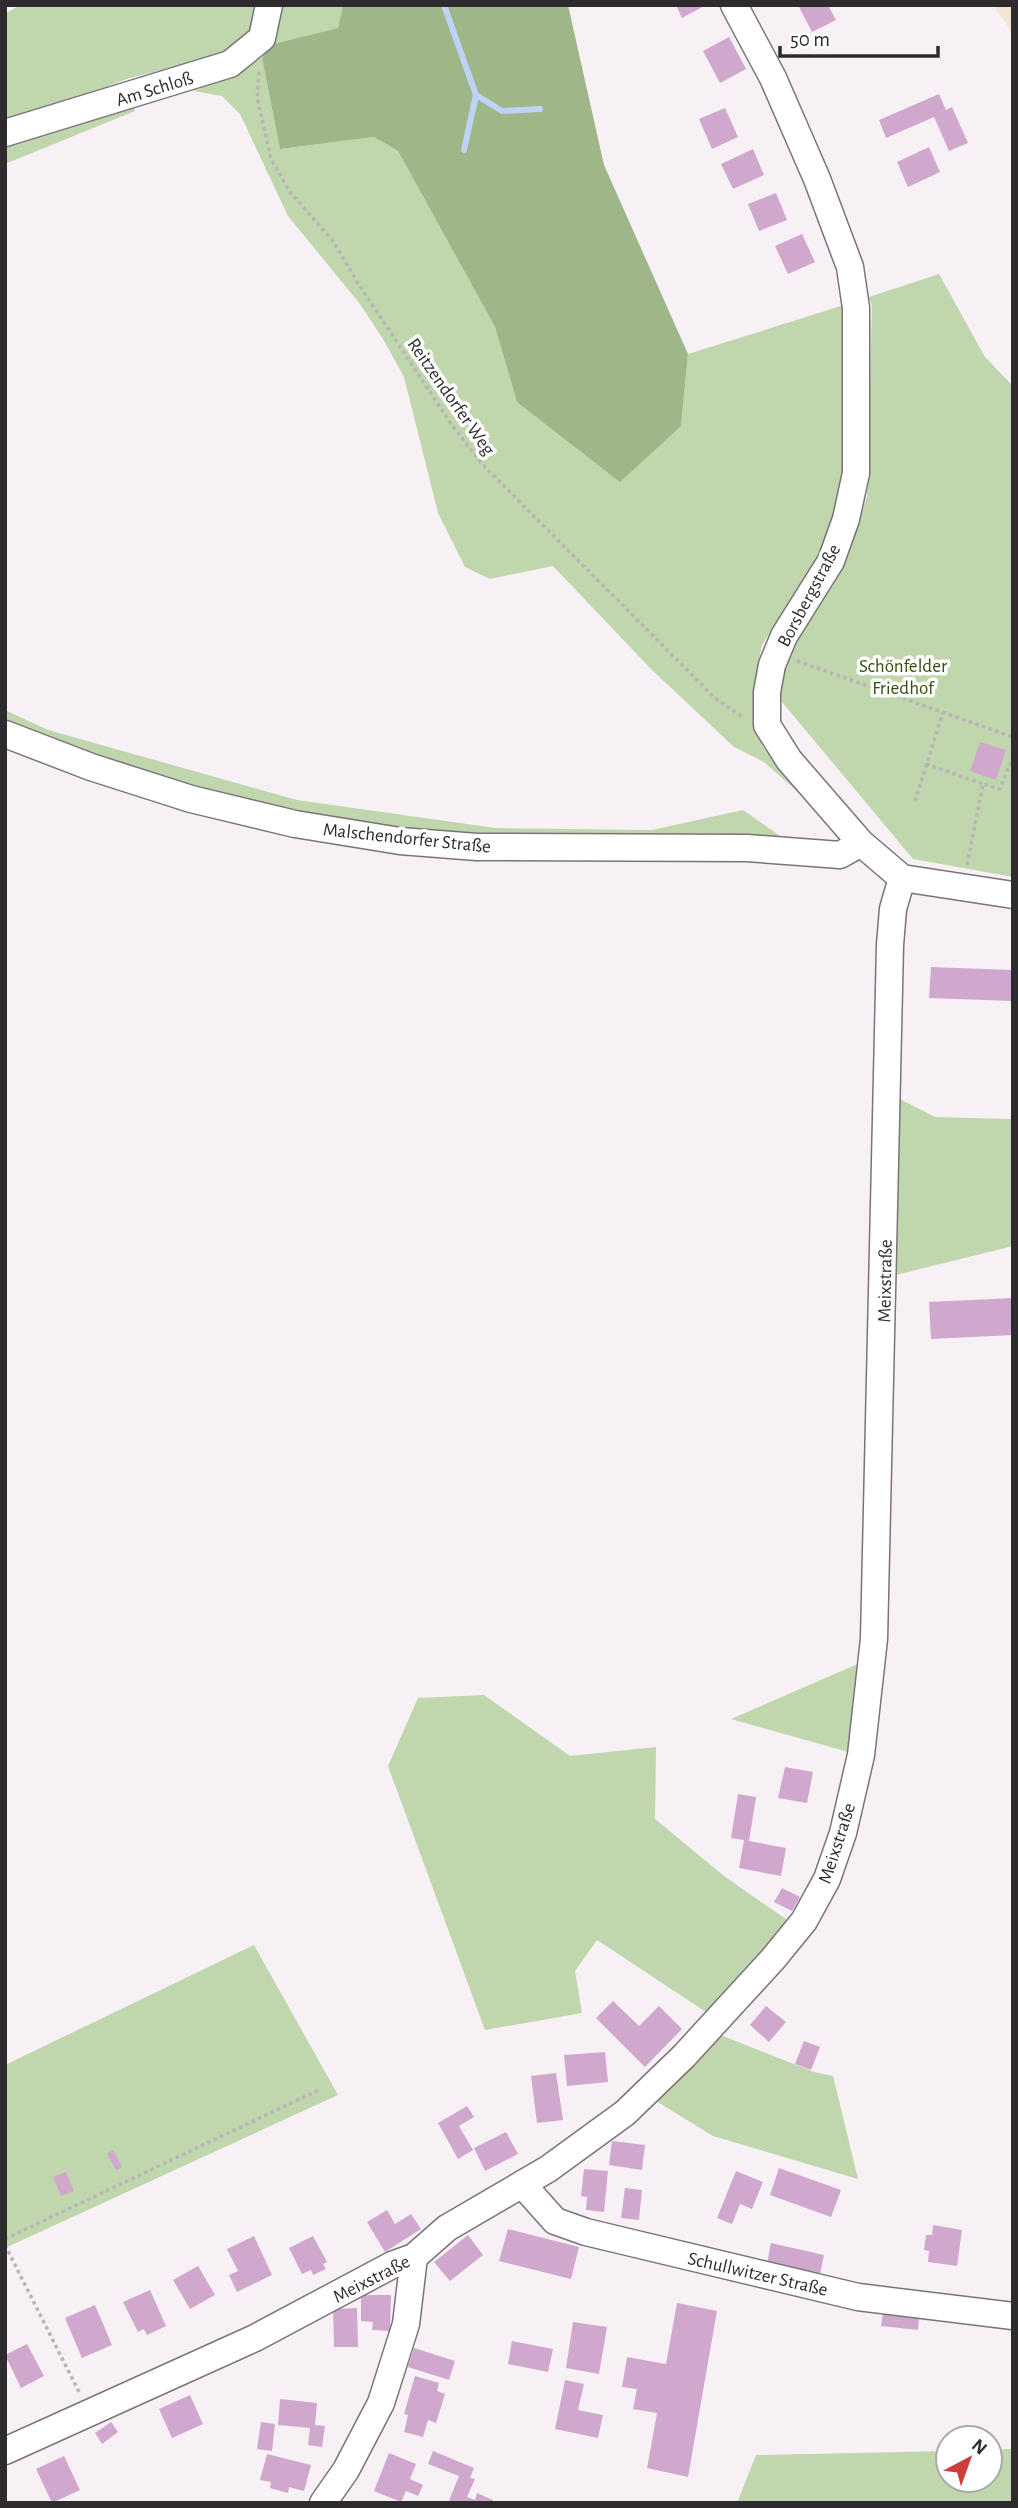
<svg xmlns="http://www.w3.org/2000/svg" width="1018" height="2508" font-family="'Alegreya Sans',sans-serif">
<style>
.education{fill:#f5e6d4}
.green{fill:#c0d6ad}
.forest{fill:#9fb689}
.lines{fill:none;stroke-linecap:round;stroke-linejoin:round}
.stream{stroke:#bfd3f7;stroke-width:6}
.building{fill:#d1a8cd}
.minor-casing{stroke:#797479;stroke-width:29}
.path{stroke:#b8b4b8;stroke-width:3.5;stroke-dasharray:3.5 3.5;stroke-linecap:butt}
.minor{stroke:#fff;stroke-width:26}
.labels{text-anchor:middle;stroke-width:7;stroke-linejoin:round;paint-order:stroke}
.street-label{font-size:19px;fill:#2d2b2d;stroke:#fff}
.park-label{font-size:19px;fill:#324f0b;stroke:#fff}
</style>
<rect width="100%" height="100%" fill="#f7f1f6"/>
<path class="education" d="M993 5H1013V34Z"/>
<path class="green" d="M20 5H261L253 29 230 52 127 79 5 125V14Z
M280 5H343L338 28 273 44Z
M262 58 280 149 374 137 398 151 495 327 517 402 681 426 688 354 844 305 845 442 841 494 822 551 762 645 753 689 762 746 807 800 764 762 734 747 651 669 553 566 490 579 465 567 438 513 404 377 383 339 360 304 288 216 240 114 222 96 194 91 240 72Z
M133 103 135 111 5 164V145Z
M939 274 985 357 1013 386V877L913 859 777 696 788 650 849 554 867 496 872 306 869 297Z
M5 710 48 730 297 800 495 828 652 830 743 810 783 838C700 838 617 839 534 837 490 836 446 836 402 830 266 812 132 774 5 722Z
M900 1099 935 1117 1013 1119V1246L896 1275Z
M860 1663 852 1753 731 1719Z
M484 1695 570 1756 656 1747 655 1819 724 1876 790 1922 709 2014 597 1940 575 1971 582 2013 485 2030 388 1766 418 1698Z
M254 1945 338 2095 5 2248V2065Z
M718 2034 814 2072 833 2076 858 2179 713 2136 656 2101Z
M1013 2449V2503H737L756 2455 948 2451V2480H990V2450Z"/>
<path class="forest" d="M343 5H568L604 165 688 354 681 426 620 482 517 402 495 327 398 151 374 137 280 149 262 58 273 44 338 28Z"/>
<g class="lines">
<path class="stream" d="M444 5 476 95 464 150
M476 95 502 111 540 109"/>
</g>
<path class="building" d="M676 5H706L682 18Z
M798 5H828L836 20 812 32Z
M729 37 746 69 720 83 703 51Z
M939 94 946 110 952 107 968 143 949 151 934 117 886 138 879 120Z
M725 108 738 137 712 149 699 119Z
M929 147 940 172 908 187 897 162Z
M753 149 764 175 733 189 721 164Z
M776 193 787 220 759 231 748 204Z
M802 234 815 262 788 274 775 246Z
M980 742 1006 750 996 780 970 771Z
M931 967 1012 970 1011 1001 929 998Z
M1013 1298V1335L931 1339 929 1302Z
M785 1767 813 1772 807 1803 778 1798Z
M738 1794 756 1797 749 1841 786 1848 781 1876 739 1868 744 1840 731 1838Z
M782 1888 800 1897 792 1911 774 1902Z
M613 2001 639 2026 659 2006 682 2029 645 2067 596 2018Z
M766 2006 786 2022 769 2042 750 2025Z
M804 2041 820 2047 811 2070 795 2064Z
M605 2052 608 2082 567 2086 564 2055Z
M556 2073 563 2120 537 2123 531 2076Z
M467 2106 474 2117 459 2126 473 2150 458 2159 438 2123Z
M506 2132 518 2154 485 2171 474 2148Z
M612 2141 645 2145 642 2170 609 2165Z
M113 2150 122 2167 116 2170 107 2154Z
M779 2168 841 2190 831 2217 770 2195Z
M584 2169 608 2171 604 2212 586 2210 587 2197 581 2196Z
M736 2171 763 2182 752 2209 740 2204 732 2224 717 2218Z
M66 2172 74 2191 61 2196 53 2177Z
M625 2188 642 2190 639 2220 621 2218Z
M387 2210 395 2224 411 2214 421 2229 385 2252 367 2222Z
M933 2225 962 2230 957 2266 928 2262 929 2251 924 2250 926 2235H932Z
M508 2229 579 2247 571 2279 499 2261Z
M468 2235 483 2255 450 2281 434 2262Z
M254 2236 272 2275 237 2292 229 2275 238 2271 227 2249Z
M313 2236 327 2262 323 2264 326 2269 313 2275 311 2270 302 2274 289 2248Z
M771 2243 824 2255 820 2274 767 2263Z
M198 2266 215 2295 190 2309 173 2280Z
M150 2290 166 2326 147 2335 144 2329 138 2332 123 2302Z
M361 2295H391L390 2331 372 2330 373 2322 361 2321Z
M677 2303 717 2311 688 2477 647 2468 657 2413 633 2409 637 2389 622 2387 627 2357 666 2364Z
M95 2305 112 2345 82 2358 65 2318Z
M357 2308 358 2347H334L333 2309Z
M883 2313 919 2317 918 2330 881 2326Z
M573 2322 607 2327 599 2374 566 2368Z
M512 2341 553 2349 548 2372 508 2364Z
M27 2344 44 2376 21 2388 5 2355Z
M414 2348 455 2361 449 2380 408 2367Z
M415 2376 439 2383 437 2391 445 2394 436 2423 428 2420 423 2437 404 2432 408 2415 404 2414Z
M565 2380 584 2384 578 2410 603 2415 598 2438 555 2429Z
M190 2395 203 2424 172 2438 159 2409Z
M280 2399 317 2403 315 2425 325 2426 322 2447 308 2445 310 2428 278 2425Z
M111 2422 118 2432 102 2444 95 2433Z
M261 2422 275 2424 272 2451 257 2449Z
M433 2451 474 2468 470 2478 475 2479 467 2497 475 2500 477 2493 493 2500 491 2503H448L459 2476 428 2464Z
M389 2453 416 2464 410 2479 423 2485 418 2496 406 2491 401 2502 374 2491Z
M267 2454 311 2465 304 2491 289 2487 288 2493 270 2488 271 2482 260 2480Z
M64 2456 80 2490 52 2503 36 2469Z"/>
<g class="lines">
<g class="minor-casing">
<path id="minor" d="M734 5 773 78 817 179 850 267 856 308V473L846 519 831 561 784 636 772 665 767 692V725L789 760 861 843 902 878 1013 895
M5 133 230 64 262 38 269 5
M5 734 91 767 191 799 295 824 400 841 477 847 747 848 840 855 861 843
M522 2184 555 2221 586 2232 858 2297 1013 2316
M5 2451 255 2338 392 2265 414 2257 447 2228 548 2169 625 2113 684 2056 773 1959 804 1921 827 1879 843 1833 861 1755 874 1639 890 945 893 909 902 878
M323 2503 346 2470 381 2403 406 2324 414 2257"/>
</g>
<path class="path" d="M259 72 257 97 271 159 290 192 333 241 359 285 452 425 482 464 716 699 744 718
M797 661 1013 737
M926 764 983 784
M915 801 943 712
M967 865 983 784 1000 789 1013 756
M5 2239 321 2089
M5 2245 79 2392"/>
<use href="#minor" class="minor"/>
</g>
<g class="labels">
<g class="street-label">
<text transform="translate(154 88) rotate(-17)" y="7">Am Schloß</text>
<text transform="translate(452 396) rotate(55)" y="7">Reitzendorfer Weg</text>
<text transform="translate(808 595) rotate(-62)" y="7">Borsbergstraße</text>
<text transform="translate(407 837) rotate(6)" y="7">Malschendorfer Straße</text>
<text transform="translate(884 1281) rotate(-89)" y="7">Meixstraße</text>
<text transform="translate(836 1843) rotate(-72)" y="7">Meixstraße</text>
<text transform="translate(758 2273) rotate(13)" y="7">Schullwitzer Straße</text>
<text transform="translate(371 2278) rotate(-27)" y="7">Meixstraße</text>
</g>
<g class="park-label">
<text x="903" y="672">Schönfelder<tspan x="903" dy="22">Friedhof</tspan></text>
</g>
</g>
<rect width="1018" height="2508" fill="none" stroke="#2d2b2d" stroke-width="14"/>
<g transform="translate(969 2459) rotate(41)"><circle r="33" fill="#ffffff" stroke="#abaaab" stroke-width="2"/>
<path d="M0-5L12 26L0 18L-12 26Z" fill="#cc3e3b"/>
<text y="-10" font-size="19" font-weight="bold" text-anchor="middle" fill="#2d2b2d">N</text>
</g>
<path d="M780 46v10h158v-10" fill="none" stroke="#2d2b2d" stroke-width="3.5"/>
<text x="790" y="46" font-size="21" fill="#2d2b2d" stroke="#ffffff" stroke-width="5" paint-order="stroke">50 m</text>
</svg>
